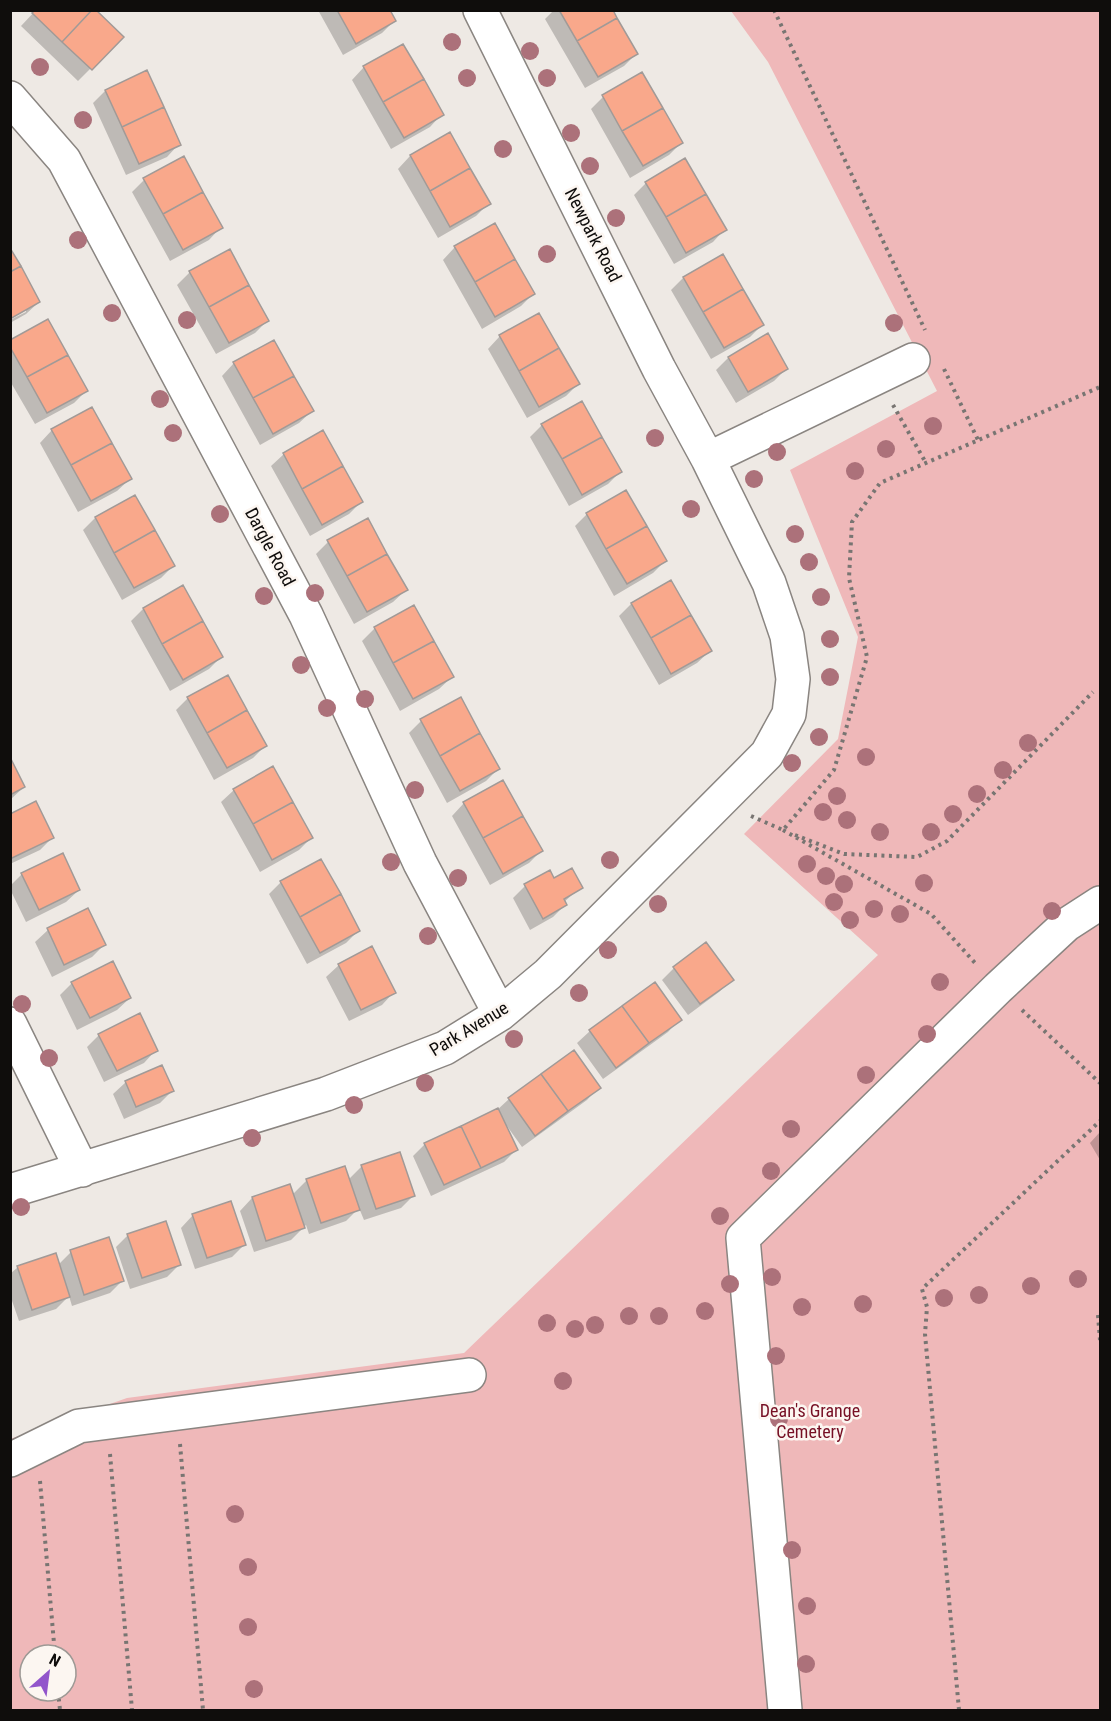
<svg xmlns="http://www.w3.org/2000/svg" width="1111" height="1721" font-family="'Roboto Condensed',sans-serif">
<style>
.green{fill:#efb8b9;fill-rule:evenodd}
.shadow{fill:#0003}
.building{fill:#f9a88b;stroke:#a19a97;stroke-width:1.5}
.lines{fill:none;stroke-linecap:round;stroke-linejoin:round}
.minor-casing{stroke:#8a8581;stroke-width:36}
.path{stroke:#787572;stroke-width:4;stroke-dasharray:3 4.5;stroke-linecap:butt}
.minor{stroke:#fff;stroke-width:33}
.tree{fill:#ac717a}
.labels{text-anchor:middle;stroke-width:5;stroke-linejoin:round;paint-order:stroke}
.street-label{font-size:18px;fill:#0f0d0c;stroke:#fcf6f1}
.park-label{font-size:18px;fill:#760f24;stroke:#fcf6f1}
</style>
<rect width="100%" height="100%" fill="#eee9e4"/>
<path class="green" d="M731 11H1100V1710H11L10 1439 127 1398 464 1353 878 955 744 834 838 739 858 637 790 470 937 391 768 62ZM30 1655H66V1691H30Z"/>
<path class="shadow" d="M36 10 122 37 78 81 21 26Z
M318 10H388L394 21 382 33 343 55Z
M554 10H611L636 54 624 66 585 88 545 19Z
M364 67 442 114 430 127 391 149 352 80Z
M105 91 179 144 167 157 126 175 93 103Z
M603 97 681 143 669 155 630 178 591 109Z
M449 134 489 203 476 216 438 238 398 169 410 156Z
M183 158 221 227 209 240 170 261 132 192 144 180Z
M646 183 725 229 713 242 674 264 634 195Z
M455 247 533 294 521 306 482 329 443 260Z
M229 251 268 320 255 333 216 354 177 285 190 272Z
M722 256 762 325 750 337 711 359 671 290 683 278Z
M39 302 26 314 10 323V320L26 312V308Z
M500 336 578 384 566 396 527 418 488 349Z
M10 341 86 391 74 403 35 424 10 381Z
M728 358 786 369 774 381 736 403 716 370Z
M234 363 312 411 299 423 260 445 222 376Z
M542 425 620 472 608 484 569 506 530 437Z
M52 430 130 479 117 491 78 512 40 443Z
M284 454 361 502 349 514 310 536 271 466Z
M135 497 173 566 161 578 122 600 83 530 95 518Z
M587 514 665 561 653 573 614 596 575 526Z
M328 542 406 590 393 602 354 624 316 554Z
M670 582 710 651 697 663 659 685 619 616 631 604Z
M183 587 221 657 209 669 170 691 131 621 143 609Z
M413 607 452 677 439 689 400 711 362 641 374 629Z
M188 698 265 746 253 758 214 780 176 710Z
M421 721 498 769 486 781 447 803 409 733Z
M10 761 24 787 10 800Z
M234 790 311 838 299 850 260 872 221 802Z
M464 803 541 851 529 863 490 885 452 816Z
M10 815 52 838 40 850 10 864Z
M549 872 554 880 581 887 564 902 566 904 553 917 530 930 513 898 525 886Z
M22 874 79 890 66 902 26 922 10 889V886Z
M281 882 359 930 346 943 307 964 269 894Z
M87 910 104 945 92 957 52 977 35 942 48 930Z
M339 965 394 992 382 1005 349 1021 326 977Z
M674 968 732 980 719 992 688 1015 662 980Z
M72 983 130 998 117 1010 77 1030 60 995Z
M655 984 680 1019 668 1032 603 1079 577 1043 590 1031Z
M99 1035 156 1050 144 1063 104 1082 87 1047Z
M574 1052 599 1087 587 1100 522 1147 507 1126H505L516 1150 504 1162 431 1196 413 1156 425 1144 496 1111 509 1099Z
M126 1082 172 1091 160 1103 124 1119 113 1094Z
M1100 1132V1160L1090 1143Z
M362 1166 413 1196 401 1208 364 1220 359 1208 346 1221 309 1234 306 1225 291 1240 254 1252 240 1211 252 1198 290 1186 292 1195 307 1180H348Z
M193 1215 244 1245 232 1257 195 1269 181 1228Z
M128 1235 180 1264 167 1277 130 1289 116 1247Z
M71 1252 122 1281 110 1293 72 1306 69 1296 56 1309 19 1321 10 1295V1274L18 1267 58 1265Z"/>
<path class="building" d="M35 10H92L62 42 32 13Z
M92 10H96L124 37 92 70 62 42Z
M337 10H390L396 21 356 44Z
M559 10H613L617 18 577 41Z
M617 18 638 54 598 77 577 41Z
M403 44 424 79 383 102 363 66Z
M147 70 164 107 122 127 105 90Z
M642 72 663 108 622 131 602 95Z
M424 79 444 115 404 138 383 102Z
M164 107 181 145 139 164 122 127Z
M663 108 683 143 643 166 622 131Z
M450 132 470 168 430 191 410 155Z
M184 156 203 192 163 214 143 178Z
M685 158 706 194 666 217 645 182Z
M470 168 491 204 450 227 430 191Z
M203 192 223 228 183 250 163 214Z
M706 194 727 230 686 253 666 217Z
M495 223 515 259 475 282 454 246Z
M10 248 21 266 10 272Z
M230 249 249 285 209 307 189 271Z
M723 254 743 289 703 312 683 277Z
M515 259 535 294 495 317 475 282Z
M21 266 40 302 10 319V272Z
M249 285 269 321 229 343 209 307Z
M743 289 764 325 724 348 703 312Z
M539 313 559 348 519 371 499 335Z
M48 319 68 355 27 377 10 347V340Z
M768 333 788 369 748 392 728 357Z
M274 340 294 376 253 398 233 362Z
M559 348 580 384 539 407 519 371Z
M68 355 88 391 47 413 27 377Z
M294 376 314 411 273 434 253 398Z
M582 401 602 437 562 459 541 424Z
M92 407 112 443 71 465 51 429Z
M323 430 343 466 302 489 283 453Z
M602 437 622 472 582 495 562 459Z
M112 443 132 479 91 501 71 465Z
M343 466 363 502 322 525 302 489Z
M626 490 647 526 606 549 586 513Z
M135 495 155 530 114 553 95 517Z
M368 518 387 554 347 576 327 540Z
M647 526 667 561 627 584 606 549Z
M155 530 175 566 134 588 114 553Z
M387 554 408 590 367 612 347 576Z
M671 580 691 615 651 638 631 603Z
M183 585 203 621 162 644 143 608Z
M414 605 434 641 393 663 374 627Z
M691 615 712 651 671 674 651 638Z
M203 621 223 657 183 680 162 644Z
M434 641 454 677 413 699 393 663Z
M228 675 247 710 207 733 187 697Z
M461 697 480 733 440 756 420 719Z
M247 710 267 746 227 768 207 733Z
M480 733 500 769 460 791 440 756Z
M10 757 25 787 10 795Z
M273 766 293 802 253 824 233 789Z
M503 780 523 816 483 838 463 802Z
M36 801 54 838 12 858 10 855V814Z
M293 802 313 838 272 860 253 824Z
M523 816 543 851 503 874 483 838Z
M63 853 80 890 39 910 21 873Z
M321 859 341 894 300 917 280 881Z
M572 868 583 888 564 899 567 905 543 919 524 884 550 870 554 878Z
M341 894 360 931 320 953 300 917Z
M88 908 106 945 64 965 47 928Z
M706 942 734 980 700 1004 673 967Z
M372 946 396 993 361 1010 338 964Z
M113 961 131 998 90 1018 71 982Z
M655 982 682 1020 649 1043 622 1006Z
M622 1006 649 1043 616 1068 589 1030Z
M140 1013 158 1051 117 1071 98 1034Z
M574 1050 601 1088 568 1111 541 1074Z
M162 1065 174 1091 136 1107 125 1081Z
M541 1074 568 1111 535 1136 508 1098Z
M498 1108 518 1150 481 1168 461 1126Z
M461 1126 481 1168 444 1185 424 1143Z
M400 1152 415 1196 376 1209 361 1165Z
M345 1166 360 1210 321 1223 306 1179Z
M290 1184 305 1228 266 1241 252 1197Z
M231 1201 246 1245 207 1258 192 1214Z
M166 1221 181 1265 142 1278 127 1234Z
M109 1237 124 1281 84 1295 70 1250Z
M56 1253 70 1297 32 1310 17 1266Z"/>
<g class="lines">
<g class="minor-casing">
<path id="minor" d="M10 98 64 160 306 615 420 863 500 1014
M708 459 913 360
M10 1024 82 1170
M10 1191 326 1094 445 1048 500 1014 548 974 767 754 789 714 793 679 787 636 769 583 708 459 659 369 480 10
M10 1460 79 1426 469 1375
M785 1710 743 1238 998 988 1066 925 1100 903"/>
</g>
<path class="path" d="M774 10 925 330
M944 369 978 440
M893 405 926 463
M751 816 783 830 834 770 867 657 849 578 852 522 880 483 1100 387
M783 830 931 914 976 964
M795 835 844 854 917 857 947 841 1093 692
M1022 1010 1100 1083
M1098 1315 1100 1340
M180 1444 203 1710
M110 1454 132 1710
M40 1481 55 1655
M58 1691 60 1710
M959 1710 925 1334 927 1307 922 1289 1100 1121"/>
<use href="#minor" class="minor"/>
</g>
<g class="tree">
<circle cx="452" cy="42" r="9"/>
<circle cx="530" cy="51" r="9"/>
<circle cx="40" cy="67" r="9"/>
<circle cx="467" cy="78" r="9"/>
<circle cx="547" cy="78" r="9"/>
<circle cx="83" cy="120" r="9"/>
<circle cx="571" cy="133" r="9"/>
<circle cx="503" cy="149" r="9"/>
<circle cx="590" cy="166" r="9"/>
<circle cx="616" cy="218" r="9"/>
<circle cx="78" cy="240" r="9"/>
<circle cx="547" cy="254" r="9"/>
<circle cx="112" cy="313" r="9"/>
<circle cx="187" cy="320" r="9"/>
<circle cx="894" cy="323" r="9"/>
<circle cx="160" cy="399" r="9"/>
<circle cx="933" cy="426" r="9"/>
<circle cx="173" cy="433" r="9"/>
<circle cx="655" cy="438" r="9"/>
<circle cx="886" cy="449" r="9"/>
<circle cx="777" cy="452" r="9"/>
<circle cx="855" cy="471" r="9"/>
<circle cx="754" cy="479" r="9"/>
<circle cx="691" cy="509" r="9"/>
<circle cx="220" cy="514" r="9"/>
<circle cx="795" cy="534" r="9"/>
<circle cx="809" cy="562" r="9"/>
<circle cx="315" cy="593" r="9"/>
<circle cx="264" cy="596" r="9"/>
<circle cx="821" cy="597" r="9"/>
<circle cx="830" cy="639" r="9"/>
<circle cx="301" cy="665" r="9"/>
<circle cx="830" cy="677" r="9"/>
<circle cx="365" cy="699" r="9"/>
<circle cx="327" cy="708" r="9"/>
<circle cx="819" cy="737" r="9"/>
<circle cx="1028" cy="743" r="9"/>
<circle cx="866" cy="757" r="9"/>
<circle cx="792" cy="763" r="9"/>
<circle cx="1003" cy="770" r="9"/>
<circle cx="415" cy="790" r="9"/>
<circle cx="977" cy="794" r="9"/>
<circle cx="837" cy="796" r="9"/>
<circle cx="823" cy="812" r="9"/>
<circle cx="953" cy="814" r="9"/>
<circle cx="847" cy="820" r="9"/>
<circle cx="880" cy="832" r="9"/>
<circle cx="931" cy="832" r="9"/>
<circle cx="610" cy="860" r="9"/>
<circle cx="391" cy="862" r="9"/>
<circle cx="807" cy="864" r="9"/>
<circle cx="826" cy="876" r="9"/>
<circle cx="458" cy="878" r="9"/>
<circle cx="924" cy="883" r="9"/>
<circle cx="844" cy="884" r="9"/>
<circle cx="834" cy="902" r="9"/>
<circle cx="658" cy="904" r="9"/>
<circle cx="874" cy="909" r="9"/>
<circle cx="1052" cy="911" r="9"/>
<circle cx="900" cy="914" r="9"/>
<circle cx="850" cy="920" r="9"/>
<circle cx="428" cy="936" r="9"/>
<circle cx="608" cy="950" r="9"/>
<circle cx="940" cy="982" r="9"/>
<circle cx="579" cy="993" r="9"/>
<circle cx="22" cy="1004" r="9"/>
<circle cx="927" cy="1034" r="9"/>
<circle cx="514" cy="1039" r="9"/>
<circle cx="49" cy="1058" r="9"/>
<circle cx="866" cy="1075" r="9"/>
<circle cx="425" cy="1083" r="9"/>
<circle cx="354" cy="1105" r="9"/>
<circle cx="791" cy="1129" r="9"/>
<circle cx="252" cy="1138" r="9"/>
<circle cx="771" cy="1171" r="9"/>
<circle cx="21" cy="1207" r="9"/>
<circle cx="720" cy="1216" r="9"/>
<circle cx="772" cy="1277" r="9"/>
<circle cx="1078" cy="1279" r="9"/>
<circle cx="730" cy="1284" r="9"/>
<circle cx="1031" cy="1286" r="9"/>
<circle cx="979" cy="1295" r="9"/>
<circle cx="944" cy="1298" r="9"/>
<circle cx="863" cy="1304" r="9"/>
<circle cx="802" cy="1307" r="9"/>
<circle cx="705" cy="1311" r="9"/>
<circle cx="629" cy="1316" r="9"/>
<circle cx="659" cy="1316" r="9"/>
<circle cx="547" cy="1323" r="9"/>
<circle cx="595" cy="1325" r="9"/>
<circle cx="575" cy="1329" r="9"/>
<circle cx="776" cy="1356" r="9"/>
<circle cx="563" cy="1381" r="9"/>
<circle cx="779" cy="1419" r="9"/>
<circle cx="235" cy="1514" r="9"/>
<circle cx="792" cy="1550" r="9"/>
<circle cx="248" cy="1567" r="9"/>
<circle cx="807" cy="1606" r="9"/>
<circle cx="248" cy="1627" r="9"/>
<circle cx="806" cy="1664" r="9"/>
<circle cx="254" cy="1689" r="9"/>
</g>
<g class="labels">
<g class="street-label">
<text transform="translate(593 235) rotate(63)" y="6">Newpark Road</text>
<text transform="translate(270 547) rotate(62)" y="6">Dargle Road</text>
<text transform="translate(469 1029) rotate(-31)" y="6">Park Avenue</text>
</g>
<g class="park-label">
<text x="810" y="1417">Dean's Grange<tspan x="810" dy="21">Cemetery</tspan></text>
</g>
</g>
<rect width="1111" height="1721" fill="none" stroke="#0f0d0c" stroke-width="24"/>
<g transform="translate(48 1673) rotate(28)"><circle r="28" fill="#fcf6f1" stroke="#9d9995" stroke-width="1.5"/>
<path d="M0-4.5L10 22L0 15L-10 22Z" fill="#9255cb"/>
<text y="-9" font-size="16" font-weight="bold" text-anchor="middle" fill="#0f0d0c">N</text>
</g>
</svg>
